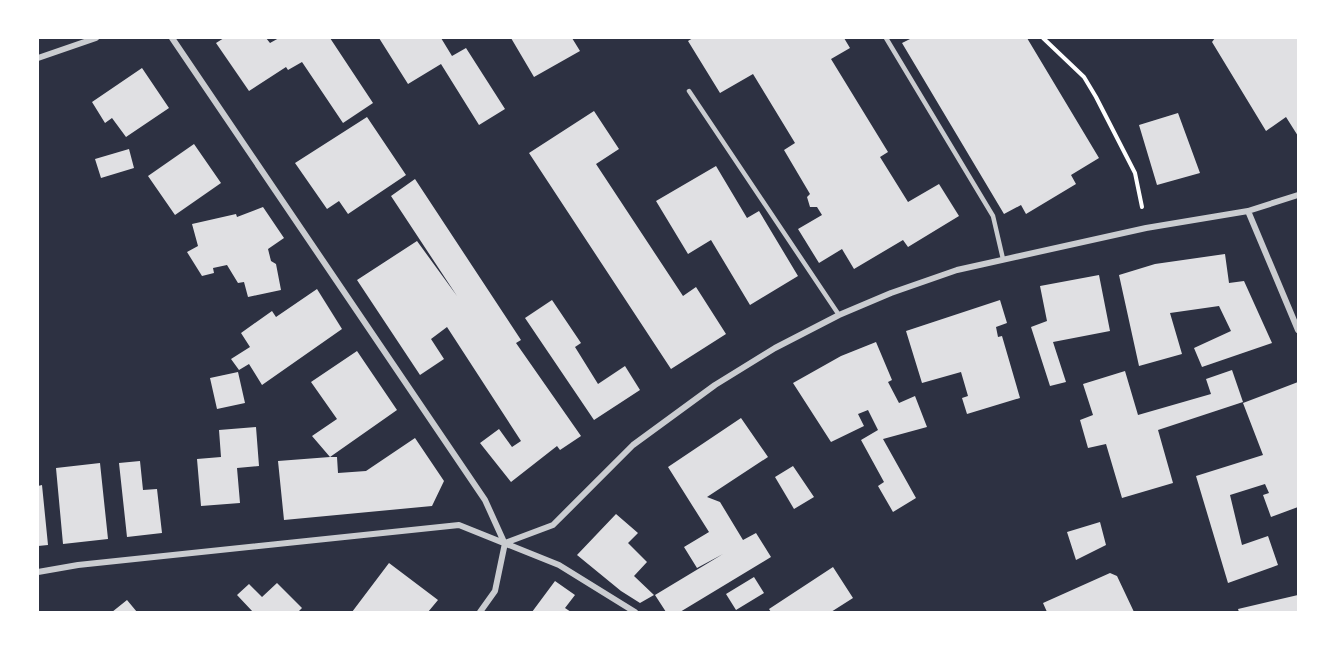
<svg xmlns="http://www.w3.org/2000/svg" width="1336" height="650" font-family="'Varela Round',sans-serif">
<style>
.building{fill:#e0e0e3}
.lines{fill:none;stroke-linecap:round;stroke-linejoin:round}
.path{stroke:#fff;stroke-width:4}
.service{stroke:#caccd0;stroke-width:4.5}
.minor{stroke:#caccd0;stroke-width:6}
</style>
<rect width="100%" height="100%" fill="#2d3142"/>
<path class="building" d="M224 38H266L270 43 279 38H330L373 103 343 123 302 62 288 70 286 67 249 91 216 43Z
M379 38H441L452 56 466 48 505 109 479 125 441 64 408 84Z
M511 38H572L580 51 534 77Z
M693 38H844L850 48 831 59 888 152 880 157 908 202 939 184 959 216 908 247 903 240 854 269 842 249 819 263 798 229 822 215 817 207H810L807 197 810 194 784 150 795 143 753 74 720 93 688 41Z
M912 38H1027L1099 158 1071 175 1076 184 1026 214 1021 205 1004 214 902 43Z
M1215 38H1298V136L1286 117 1266 131 1212 42Z
M142 68 169 108 126 137 112 118 105 123 92 102Z
M594 111 619 149 596 164 683 296 696 287 726 334 671 369 529 153Z
M1178 113 1200 173 1157 185 1139 125Z
M367 117 406 175 348 214 339 201 327 209 295 163Z
M194 144 221 183 175 215 148 176Z
M129 149 134 168 101 178 95 159Z
M716 166 747 218 759 211 798 276 750 305 711 240 688 254 656 201Z
M415 179 521 340 516 343 581 436 560 450 557 446 511 482 480 443 499 429 512 447 521 441 447 327 431 339 444 359 420 375 357 280 417 241 457 296 391 196Z
M263 207 284 238 268 249 271 261 276 264 281 290 248 297 244 282 238 283 227 265 213 268 214 273 202 276 187 252 198 246 192 224 236 214 237 217Z
M1225 254 1229 283 1244 281 1272 343 1202 367 1194 348 1231 331 1219 306 1170 313 1182 354 1139 366 1119 275 1155 264Z
M1099 275 1110 331 1053 342 1066 382 1050 386 1031 327 1047 321 1040 286Z
M317 289 342 329 262 385 249 364 239 370 231 359 250 347 241 333 272 311 276 317Z
M552 300 581 343 575 347 598 384 625 366 640 390 594 420 525 318Z
M1000 300 1007 323 996 327 998 337 1002 336 1020 398 967 414 962 398 968 396 961 372 922 383 906 331Z
M876 342 892 380 888 382 899 403 915 396 927 427 883 439 916 498 893 512 878 486 884 482 861 440 878 430 868 410 858 414 864 426 831 442 793 383 841 356Z
M357 351 397 410 330 457H337L338 473 366 471 415 438 444 481 432 506 284 520 278 461 330 457 312 436 337 419 311 382Z
M1232 370 1243 402 1158 430 1173 483 1122 498 1106 444 1088 448 1080 420 1093 415 1083 384 1125 371 1138 415 1211 394 1206 379Z
M238 372 245 403 217 409 210 378Z
M1298 382V507L1271 517 1263 495 1269 493 1265 484 1230 495 1242 545 1268 536 1278 565 1228 583 1196 476 1263 455 1243 403Z
M741 418 768 457 707 497 720 502 743 540 756 533 771 557 680 612H666L655 595 723 554 697 568 684 547 709 532 668 467Z
M256 427 259 466 237 468 240 503 201 506 197 459 221 457 219 430Z
M140 461 143 490 157 489 162 533 127 537 119 463Z
M100 463 108 539 63 544 56 468Z
M793 466 814 497 794 509 775 477Z
M42 485 48 545 38 546V486Z
M616 514 638 533 628 543 647 562 634 576 654 595 640 603 621 591 577 555Z
M1100 522 1106 545 1076 560 1067 532Z
M389 563 438 600 428 612H352Z
M833 567 853 598 831 612H771L769 609Z
M1110 573 1117 576 1134 612H1047L1043 603Z
M754 577 764 593 736 610 726 594Z
M555 581 575 595 565 608 571 612H532Z
M277 583 302 608 298 612H253L237 595 249 584 262 597Z
M1298 595V612H1239L1238 609Z
M127 600 137 612H112Z"/>
<g class="lines">
<path class="path" d="M1043 38 1084 77 1096 97 1135 173 1142 207"/>
<path class="service" d="M886 38 993 216 1003 259
M689 91 839 315"/>
<path class="minor" d="M172 38 485 500 504 542
M38 58 96 38
M1248 211 1298 330
M505 543 553 525 633 445 715 385 775 348 839 315 891 293 957 270 1146 228 1248 211 1298 195
M38 572 78 565 459 525 559 565 635 612
M480 612 495 591 505 543"/>
</g>
<rect width="1336" height="650" fill="none" stroke="#ffffff" stroke-width="78"/>
</svg>
